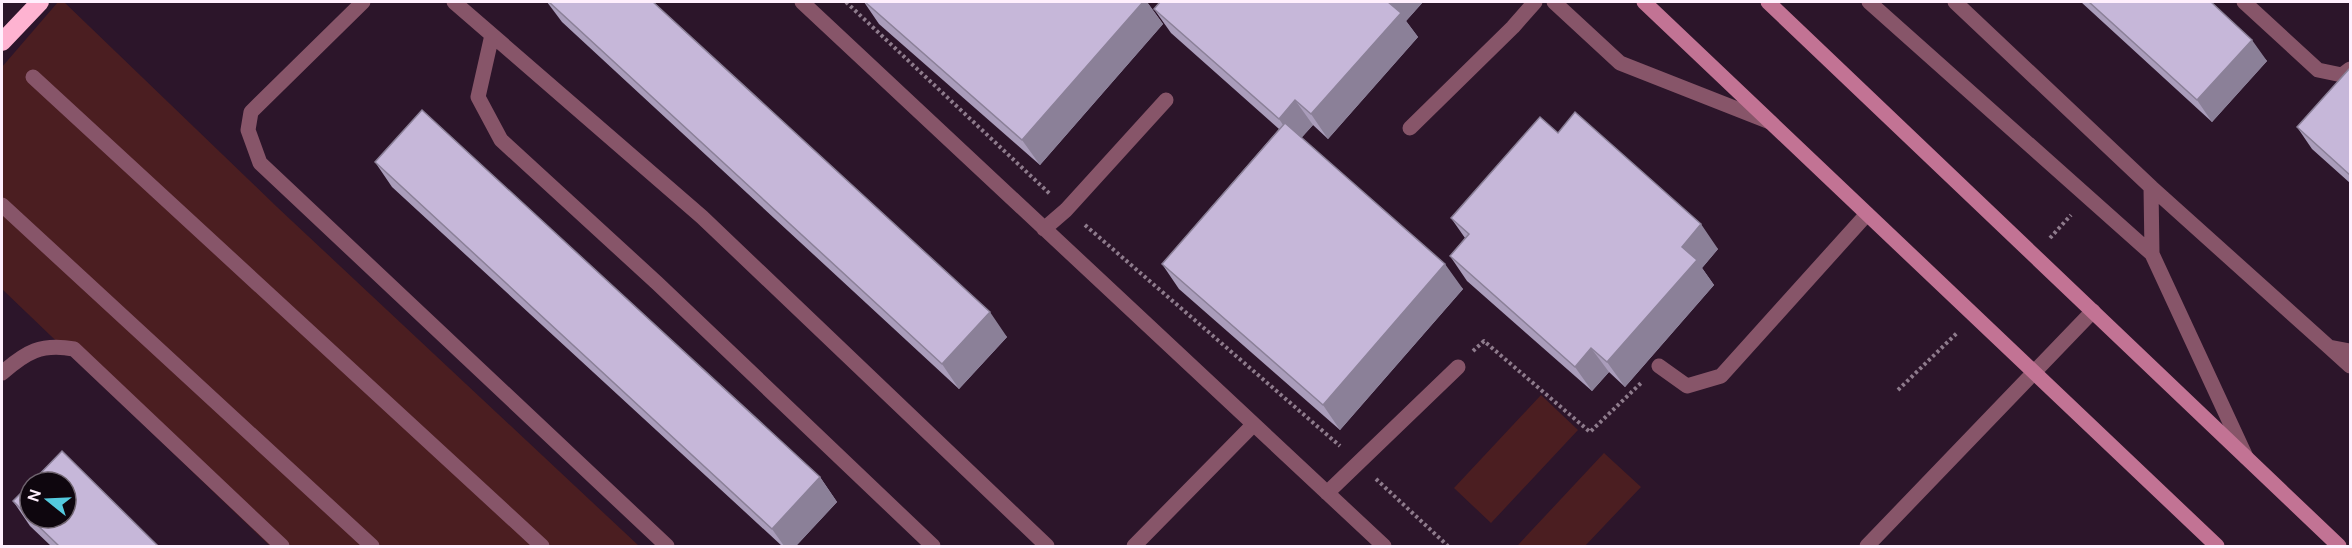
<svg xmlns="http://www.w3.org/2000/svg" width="2352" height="548" font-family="'DM Sans',sans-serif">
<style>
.green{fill:#4b1e21}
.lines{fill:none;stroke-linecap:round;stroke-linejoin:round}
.path{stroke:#8e7b8c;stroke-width:4;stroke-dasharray:3 3;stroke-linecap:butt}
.lane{stroke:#875569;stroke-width:15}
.street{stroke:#875569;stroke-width:15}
.secondary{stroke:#c27394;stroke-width:15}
.highway{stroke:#feb3d1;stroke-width:18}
.wall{fill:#aa9dbb}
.shaded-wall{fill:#8b8098}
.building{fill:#c6b7d9;stroke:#8b8098;stroke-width:1.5}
</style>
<rect width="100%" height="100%" fill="#2c152a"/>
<path class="green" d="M58 2H64L277 207 639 546H270L2 289V67Z
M1541 395 1578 430 1491 523 1454 488Z
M1604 453 1641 487 1585 546H1520L1518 545Z"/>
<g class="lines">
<path class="path" d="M846 2 1050 194
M1085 225 1340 446
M2050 238 2071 215
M1473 351 1484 341 1590 432 1641 383
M1898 390 1957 333
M1376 479 1448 546"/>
<path class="lane" d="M363 2 251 112 248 130 260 163 667 546
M454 2 702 217 1047 546
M802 2 1384 546
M1554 2 1620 63 1770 122
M1869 2 2152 254 2246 457
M1955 2 2151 187 2329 347 2350 351
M2244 2 2318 70 2342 75 2350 69
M492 35 478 97 501 140 657 283 933 546
M1410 128 1513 27 1535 2
M2151 187 2152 254
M1044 229 1066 210 1166 100
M2329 347 2350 366
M1659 366 1687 386 1721 376 1867 214
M2 373C26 352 41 343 74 349L282 546
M1327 493 1458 367
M1134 546 1253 425"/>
<path class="street" d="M33 77 542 546
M2 205 372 546
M1867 546 2093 311"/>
<path class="secondary" d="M1644 2 2217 546
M1768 2 2339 546"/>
<path class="highway" d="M2 42 40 2"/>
</g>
<path class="wall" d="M547 2H653L1007 337 959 389 562 22Z
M864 2H1147L1163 24 1040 165 879 24Z
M1423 2 1406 21 1418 37 1328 139 1313 125 1301 138 1463 289 1340 430 1179 289 1162 264 1279 129 1171 33 1154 9Z
M2081 2H2211L2267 61 2212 122Z
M2350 68V183L2312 149 2297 127Z
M1558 133 1718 249 1702 268 1714 285 1625 387 1609 372 1592 391 1467 281 1450 256 1465 238 1451 218Z
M375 162 820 477 837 502 796 546H782L392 187Z
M13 501 158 546H51L30 526Z"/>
<path class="shaded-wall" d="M1143 2H1147L1163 24 1040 165 1022 140Z
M1387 2H1423L1406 21 1418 37 1328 139 1311 114Z
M2252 40 2267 61 2212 122 2197 100Z
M1295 100 1313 125 1296 144 1279 119Z
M1701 224 1718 249 1702 268 1714 285 1625 387 1607 362 1682 247Z
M1445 264 1463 289 1340 430 1323 405Z
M990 312 1007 337 959 389 942 364Z
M1591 348 1609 372 1592 391 1575 367Z
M820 477 837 502 796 546H784L772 529Z"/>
<path class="building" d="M549 2H653L990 312 942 364Z
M865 2H1143L1022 140Z
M1160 2H1388L1401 13 1311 114 1295 100 1279 119 1154 9Z
M2089 2H2211L2252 40 2197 100Z
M2350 68V175L2297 127Z
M422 110 820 477 772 529 375 162Z
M1575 112 1701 224 1682 247 1697 260 1607 362 1591 348 1575 367 1450 256 1469 234 1451 218 1540 117 1558 133Z
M1285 123 1445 264 1323 405 1162 264Z
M62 451 158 546H59L30 518H66V482H32Z
M30 484V518L13 501Z"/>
<rect width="2352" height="548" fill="none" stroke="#ffeffd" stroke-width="6"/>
<g transform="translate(48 500) rotate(288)"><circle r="28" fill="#0e060e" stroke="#6e636e" stroke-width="1.5"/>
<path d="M0-4.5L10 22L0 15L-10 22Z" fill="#54cade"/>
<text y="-9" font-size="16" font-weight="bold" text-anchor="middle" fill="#ffeffd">N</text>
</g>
</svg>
